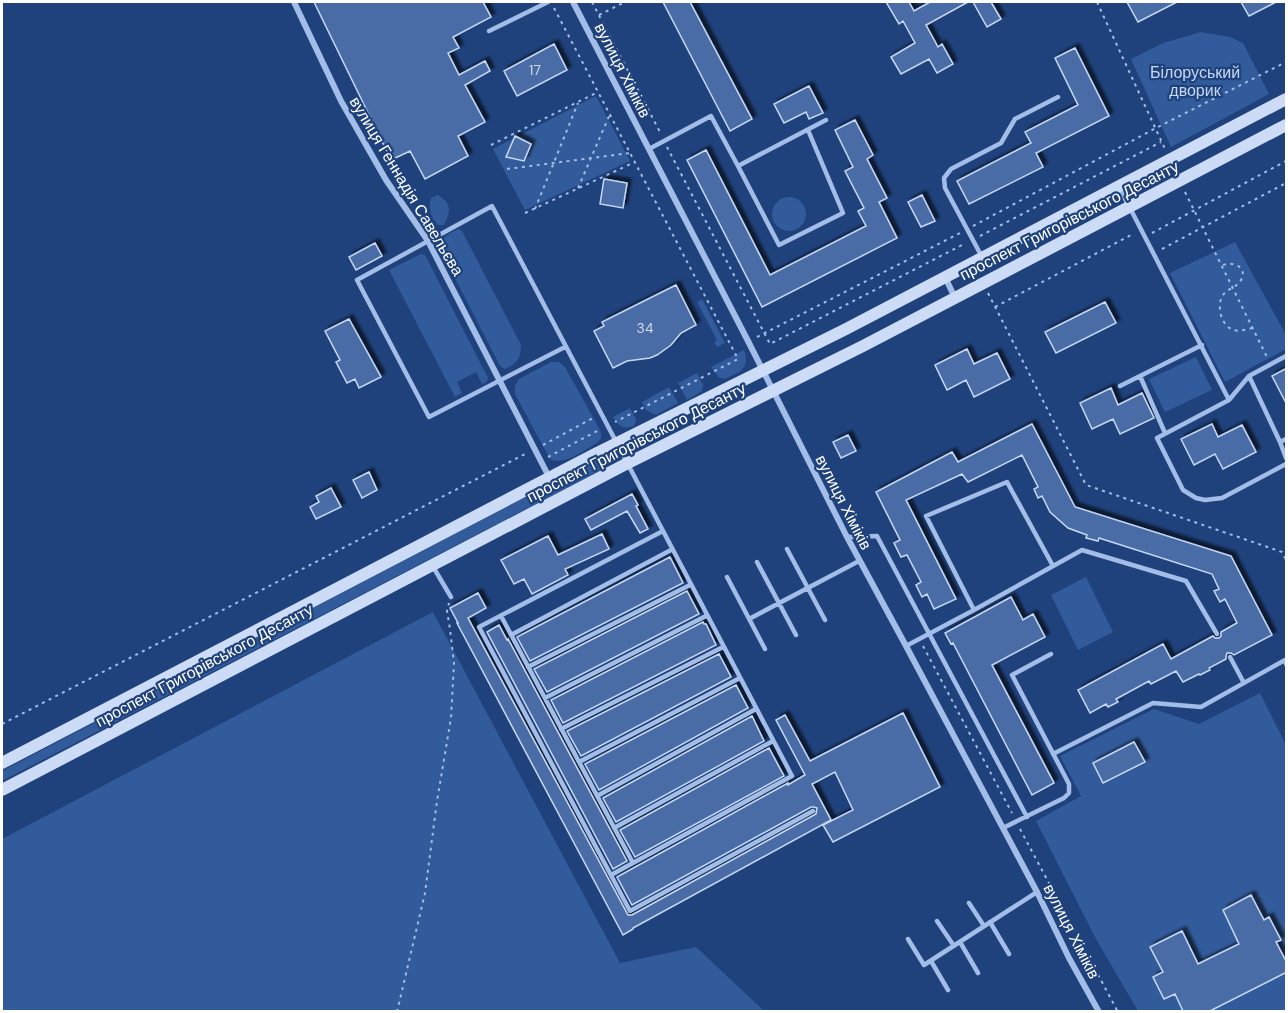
<svg xmlns="http://www.w3.org/2000/svg" width="1288" height="1013" font-family="'DM Sans',sans-serif">
<style>
.green{fill:#325b9b}
.building{fill:#486ca6;stroke:#c6d8f5;stroke-width:1.5;filter:url(#shadow)}
.lines{fill:none;stroke-linecap:round;stroke-linejoin:round}
.path{stroke:#a2bde7;stroke-width:2;stroke-dasharray:3 4.5;stroke-linecap:butt}
.lane{stroke:#a2bde7;stroke-width:4.5}
.street{stroke:#a2bde7;stroke-width:6}
.secondary{stroke:#ccdcf6;stroke-width:12}
.labels{text-anchor:middle;stroke-width:4.5;stroke-linejoin:round;paint-order:stroke}
.number-label{font-size:14px;fill:#d1dae9}
.street-label{font-size:16px;fill:#fff;stroke:#1f427d}
.park-label{font-size:16px;fill:#c6d8f5;stroke:#1f427d}
</style>
<defs>
<filter id="shadow"><feDropShadow dx="4" dy="-4" stdDeviation="1.5" flood-color="#0009"/></filter>
</defs>
<rect width="100%" height="100%" fill="#1f427d"/>
<path class="green" d="M1201 32 1230 37 1243 43 1269 94 1171 147 1131 59 1163 43Z
M596 96 630 161 525 210 493 149Z
M438 195C452 204 451 211 444 225H438C431 217 428 209 431 198Z
M772 214a17 17 0 1 1 34 0a17 17 0 1 1-34 0Z
M459 229 462 231 521 345C521 358 517 364 505 369L500 366 439 247C440 238 451 232 459 229Z
M1235 242 1286 335V349L1225 382 1170 273Z
M421 254 425 255 488 378 487 382 482 384 476 372 457 382 462 393 455 397 389 270Z
M702 299 725 343 717 347 714 342 717 340 697 302Z
M744 350C751 369 739 373 724 379L718 377 711 367Z
M1196 357 1212 390 1165 412 1149 379Z
M551 362H559L565 367 601 432V438L597 443C584 450 565 466 550 459L515 394V386L519 379Z
M697 373 703 385 702 391 687 400 678 383Z
M669 387 678 403 656 415 646 410 642 402Z
M630 408 636 419 635 425C625 431 618 426 613 417Z
M600 458H606L608 462 605 468 2 781V771Z
M1086 577 1113 632 1078 650 1051 595Z
M433 612 620 963 696 947 764 1011H2V839Z
M1260 693 1286 745V1011H1138L1096 939 1036 821 1081 796 1060 756 1154 709 1199 724Z"/>
<path class="building" d="M314 2H483L491 17 453 37 459 48 448 53 459 75 485 61 490 71 465 85 485 122 458 136 468 156 425 179 410 151 391 160Z
M663 2H690L752 119 730 131Z
M886 2H909L914 11 930 2H968L926 25 938 47 942 44 953 64 937 73 929 59 901 74 891 57 915 43 903 21 899 24Z
M973 2H991L1001 19 987 27Z
M1127 2H1177L1138 22Z
M1241 2H1276L1249 16Z
M554 44 567 70 517 96 504 71Z
M1075 48 1109 116 1036 153 1043 167 969 204 957 181 1031 143 1025 132 1078 105 1055 58Z
M809 86 823 113 809 119 806 112 784 123 774 104Z
M855 120 873 155 867 159 887 198 879 202 897 238 762 307 687 160 706 150 770 275 866 226 858 211 864 208 845 171 853 167 835 130Z
M515 136 531 144 524 161 506 157Z
M604 179 627 183 623 208 600 204Z
M922 195 935 221 921 227 908 202Z
M375 243 382 256 356 270 349 257Z
M676 285 696 325 681 333 671 345 657 355 650 358 627 361 613 368 594 331 604 326 602 322Z
M1105 302 1116 323 1056 353 1045 332Z
M349 319 381 377 359 388 355 379 347 383 336 362 340 360 325 331Z
M967 349 974 364 997 353 1010 379 974 397 966 380 947 390 935 365Z
M1287 368V405L1272 376Z
M1111 388 1118 405 1142 393 1154 418 1120 434 1113 419 1092 429 1080 403Z
M1032 424 1075 507 1231 556 1272 635 1234 655 1231 653H1227L1226 656V659L1209 668 1210 670 1200 675 1199 674 1183 682 1176 671 1151 684 1149 681 1116 699 1118 702 1108 707 1106 704 1090 713 1078 690 1163 644 1171 659 1213 636 1215 638H1219L1221 636V632L1237 623 1225 599 1220 602 1214 591 1219 589 1212 574 1099 538 1098 541 1086 538 1087 535 1068 528 1050 512 1042 496 1038 498 1034 489 1038 487 1022 455 968 482 962 474 906 500 956 599 934 609 927 594 922 597 916 585 921 582 907 555 901 557 894 543 900 540 876 492 952 452 958 462Z
M1212 424 1218 437 1242 425 1256 452 1223 469 1215 454 1194 465 1181 439Z
M848 435 856 451 841 458 833 442Z
M369 472 377 490 362 498 353 480Z
M331 488 341 507 316 519 310 507 319 502 316 496Z
M632 494 638 505 636 506 648 529 640 533 627 511 591 530 585 519Z
M602 534 609 549 565 569 568 575 532 594 524 579 514 584 501 560 548 536 558 555Z
M670 557 683 583 530 661 517 637Z
M687 591 699 614 547 692 534 669Z
M478 593 486 608 468 618 628 915H632L816 814 817 808 814 807H811L632 905 617 877 788 783V785L805 775 776 720 785 715 810 761 903 713 940 787 833 842 823 825 853 810 835 772 812 784 831 820 633 928V929L623 935 457 623H458L450 608Z
M1011 597 1023 620 1033 614 1045 637 992 665 1054 783 1032 795 953 643 951 644 945 633Z
M703 622 704 624H706L716 645 563 723 551 700Z
M499 625 507 640 508 639 627 861 613 869 487 632Z
M719 654 731 677 581 756 567 731Z
M736 685 748 708 599 790 585 764Z
M752 716 764 741 616 822 603 798Z
M1134 742 1145 762 1103 783 1093 763Z
M769 748 784 776 635 857 620 830Z
M1251 895 1264 920 1269 917 1281 940 1276 942 1287 963V972L1210 1011H1183L1175 994 1164 999 1153 977 1163 972 1150 947 1182 931 1198 964 1239 944 1223 910Z"/>
<g class="lines">
<path class="path" d="M592 2 661 134
M1097 2 1165 149
M554 8 738 359 615 422
M599 15 625 2
M491 145 598 92
M667 147 770 344 964 244
M507 169 630 153
M578 188 610 114
M1185 192 1267 357
M535 209 578 103
M525 213 635 162
M973 226 1156 128 1286 62
M1152 233 1286 161
M980 236 1161 142
M1162 249 1286 183
M1223 265C1233 261 1248 267 1241 280 1238 287 1228 288 1223 295 1216 305 1221 327 1234 330 1240 332 1247 329 1253 328
M988 293 1086 485 1282 552 1286 560
M995 307 1133 234
M757 337 960 233
M543 445 593 418
M548 457 599 430
M923 646 1012 813
M2 724 527 453
M1020 829 1118 1012
M397 1012 425 893 437 801 451 718 454 663 450 629 447 611 449 603"/>
<path class="lane" d="M489 31 548 2
M649 149 711 116 738 166 826 120
M738 166 779 245 843 213 808 130
M1130 208 1229 400
M982 257 945 188 944 178 951 169 1001 143 1015 119 1058 97
M565 347 429 417 357 280 492 206C591 396 691 586 792 776L611 875
M1286 356 1249 376 1229 400 1157 438 1183 490 1196 498 1205 500 1222 498 1286 464
M1140 376 1165 433
M1249 376 1280 442 1286 439
M1120 386 1202 345
M1280 442 1286 458
M661 532 479 627 630 911 813 811
M847 537 877 536 1027 817
M787 549 825 620
M757 562 796 635
M432 565 451 597
M727 577 765 649
M974 610 926 516 1007 482 1053 566
M501 616 633 863
M749 619 859 561
M511 635 671 550
M906 646 974 610 1082 550 1186 581 1217 634
M1230 657 1244 683
M528 667 690 585
M545 698 706 616
M561 729 723 647
M1053 754 1153 703 1201 707 1285 660 1286 664
M579 762 740 678
M597 796 756 709
M614 828 773 741
M1003 828 1064 798 1069 793V784L1012 675 1051 654
M969 903 984 926
M937 921 954 946
M990 922 1009 954
M908 939 924 965 1037 892
M960 942 978 973
M931 961 948 990"/>
<path class="street" d="M294 2 341 101 386 180 428 241 549 477
M573 2 748 341 847 537 906 646 1037 892 1069 958 1099 1012
M1120 187 1130 207
M945 277 955 298"/>
<path class="secondary" d="M2 763 595 454 846 329 1286 99
M2 790 626 464 863 346 1286 125"/>
</g>
<g class="labels">
<g class="number-label">
<text x="535" y="75">17</text>
<text x="645" y="333">34</text>
</g>
<g class="street-label">
<text transform="translate(623 70) rotate(63)" y="6">вулиця Хіміків</text>
<text transform="translate(407 186) rotate(59)" y="6">вулиця Геннадія Савельєва</text>
<text transform="translate(1069 220) rotate(-27)" y="6">проспект Григорівського Десанту</text>
<text transform="translate(636 442) rotate(-27)" y="6">проспект Григорівського Десанту</text>
<text transform="translate(844 502) rotate(63)" y="6">вулиця Хіміків</text>
<text transform="translate(204 665) rotate(-28)" y="6">проспект Григорівського Десанту</text>
<text transform="translate(1072 931) rotate(63)" y="6">вулиця Хіміків</text>
</g>
<g class="park-label">
<text x="1195" y="78">Білоруський<tspan x="1195" dy="18">дворик</tspan></text>
</g>
</g>
<rect width="1288" height="1013" fill="none" stroke="#ffffff" stroke-width="6"/>
</svg>
